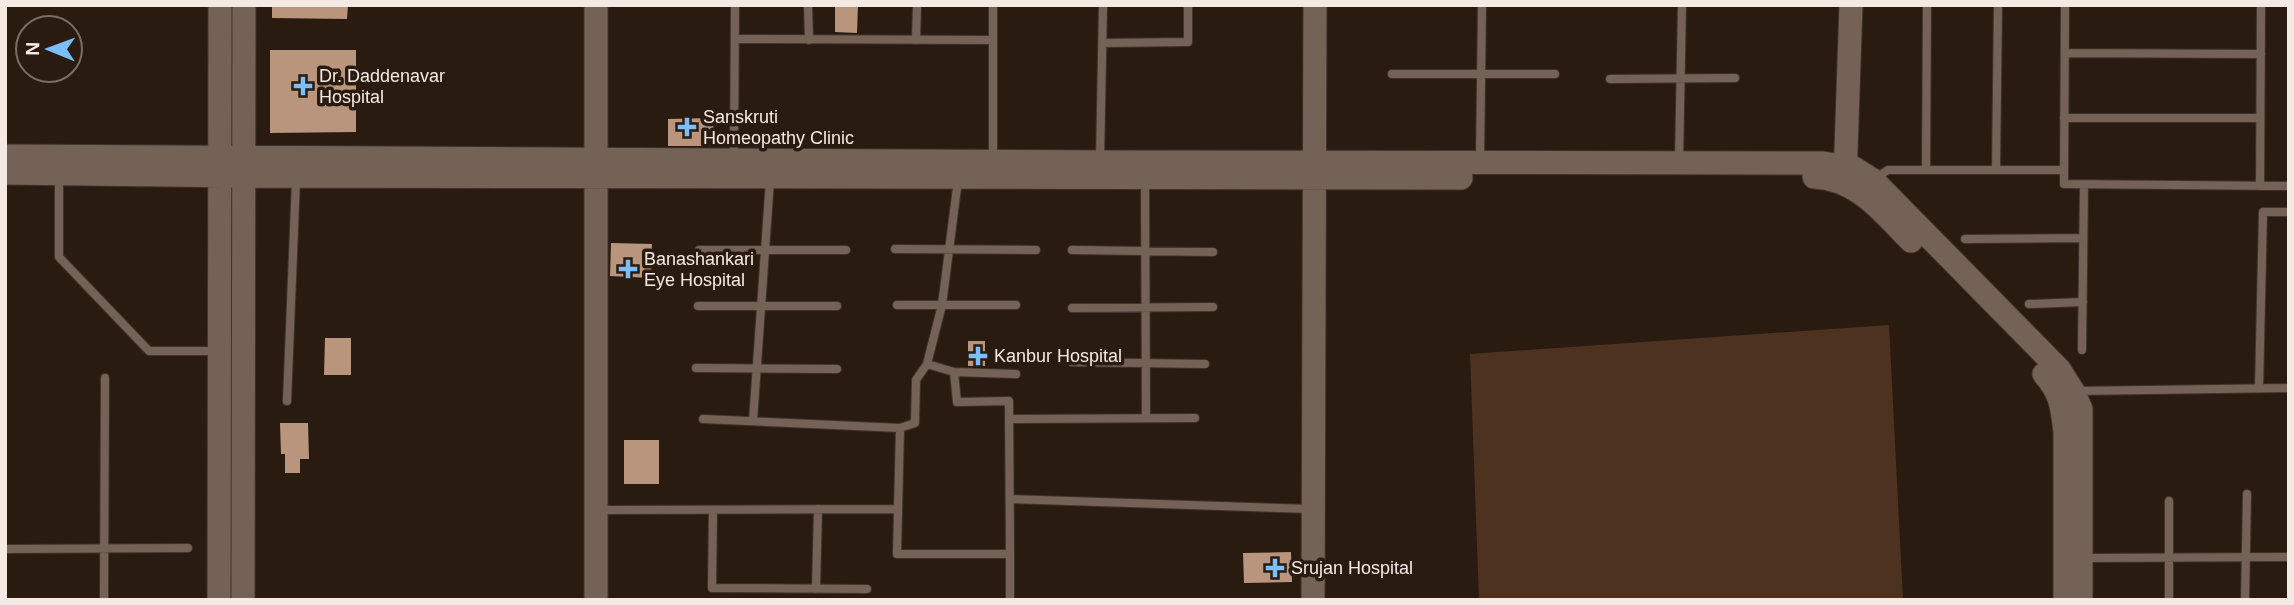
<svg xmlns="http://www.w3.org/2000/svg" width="2294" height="605" font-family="Helvetica,sans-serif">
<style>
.green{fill:#4d3220}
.building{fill:#ba957e}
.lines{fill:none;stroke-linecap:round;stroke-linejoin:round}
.lane-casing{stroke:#3f342e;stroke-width:10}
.secondary-casing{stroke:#3f342e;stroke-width:25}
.lane{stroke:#756257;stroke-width:8}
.secondary{stroke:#756257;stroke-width:23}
.poi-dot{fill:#7cbef9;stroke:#2a1b11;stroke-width:2.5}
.labels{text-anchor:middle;stroke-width:7;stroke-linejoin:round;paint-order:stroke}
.poi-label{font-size:18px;fill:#f5eae3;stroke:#2a1b11;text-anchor:start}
</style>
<rect width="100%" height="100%" fill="#2a1b11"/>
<path class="green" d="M1889 325 1903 600H1479L1470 354Z"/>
<path class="building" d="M272 5H348L347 19 272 18Z
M835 5H858L857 33 835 32Z
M270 50H356V132L270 133Z
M713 118 714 146H668V119Z
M611 243 652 244 651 278 610 276Z
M325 338H351V375H324Z
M968 341H985V366H968Z
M280 423H308L309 459H300V473H285V454H281Z
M624 440H659V484H624Z
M1291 552 1292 582 1244 583 1243 553Z"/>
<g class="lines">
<g class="lane-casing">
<path id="lane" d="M808 5 809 40
M2065 5 2064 184 2289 186
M735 39 993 40
M916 40 917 5
M1103 43 1188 42V5
M2065 53 2261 54
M1392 74H1555
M1610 79 1735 78
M2064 118H2260
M734 156 735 5
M993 160V5
M1100 160 1103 5
M1480 160 1482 5
M1679 160 1682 5
M1926 170 1927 5
M1996 170 1998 5
M59 177V257L149 351H216
M1145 179 1146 417
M1874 179 1888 170H2064
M2260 186 2261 5
M1965 239 2083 238
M895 249 1036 250
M699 250H846
M1072 250 1213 252
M2029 304 2083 302
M897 305H1016
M698 306H837
M1072 308 1213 307
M2082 350 2084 185
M1071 362 1205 364
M927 364 954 372 1016 374
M696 368 837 369
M954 372 957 402 1009 401 1010 554H897L900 428 915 423 916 380 927 364 942 305 958 180
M2259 388 2263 212H2289
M2075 391 2289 388
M287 401 296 180
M703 419 900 428
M1009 419 1195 418
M753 421 770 180
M1010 499 1311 509
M2169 501V600
M599 510 897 509
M713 510 712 588 867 589
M5 549 188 548
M1010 554V600
M2084 558 2289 557
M816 589 818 509
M104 600 105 378
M2245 600 2247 494"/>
</g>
<g class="secondary-casing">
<path id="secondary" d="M5 156 1100 162 1823 163 1854 168 1873 180 2059 369 2073 391 2081 409V600
M5 173 244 176 1461 178
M1814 177C1858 179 1882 212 1911 241
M1845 179 1851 5
M2044 374C2061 393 2062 407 2065 432V600
M219 600 220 5
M243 600 244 5
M596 600V5
M1313 600 1315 5"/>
</g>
<use href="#lane" class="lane"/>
<use href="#secondary" class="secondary"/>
</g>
<g class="poi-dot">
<path d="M299.5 75.5h7v7h7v7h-7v7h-7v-7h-7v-7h7z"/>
<path d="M683.5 116.5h7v7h7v7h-7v7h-7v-7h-7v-7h7z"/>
<path d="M624.5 258.5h7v7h7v7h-7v7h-7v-7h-7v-7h7z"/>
<path d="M974.5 345.5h7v7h7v7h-7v7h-7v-7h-7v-7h7z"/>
<path d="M1271.5 557.5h7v7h7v7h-7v7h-7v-7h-7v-7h7z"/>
</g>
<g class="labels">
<g class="poi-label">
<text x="319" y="82">Dr. Daddenavar<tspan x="319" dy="21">Hospital</tspan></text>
<text x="703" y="123">Sanskruti<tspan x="703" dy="21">Homeopathy Clinic</tspan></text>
<text x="644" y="265">Banashankari<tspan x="644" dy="21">Eye Hospital</tspan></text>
<text x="994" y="362">Kanbur Hospital</text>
<text x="1291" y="574">Srujan Hospital</text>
</g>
</g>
<rect width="2294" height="605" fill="none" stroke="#f5eae3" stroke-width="14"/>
<g transform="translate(49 49) rotate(271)"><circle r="33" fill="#2a1b11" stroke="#7b6e65" stroke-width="2"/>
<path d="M0-5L12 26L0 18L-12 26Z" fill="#7cbef9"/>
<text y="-10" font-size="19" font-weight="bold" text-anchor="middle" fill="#f5eae3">N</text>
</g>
</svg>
